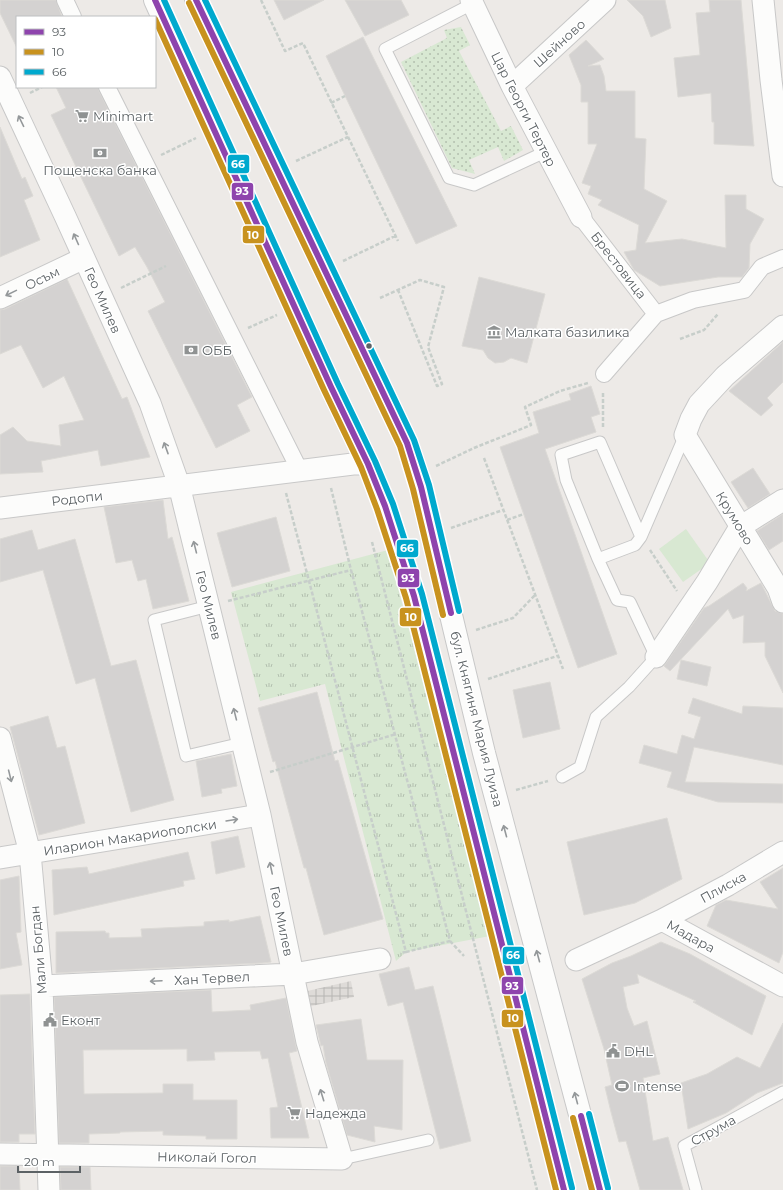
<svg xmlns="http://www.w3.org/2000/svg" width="783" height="1190" font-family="Montserrat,sans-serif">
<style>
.industrial{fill:url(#industrial-grid)}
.grass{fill:url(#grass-tufts)}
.park{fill:url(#park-dots)}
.pitch{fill:#d8e8d2}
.building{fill:#d4d2d1;stroke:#dcdad6}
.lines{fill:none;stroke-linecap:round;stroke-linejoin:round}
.service-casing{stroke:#c8c8c8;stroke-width:13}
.pedestrian-casing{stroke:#c8c8c8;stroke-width:18}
.minor-casing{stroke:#c8c8c8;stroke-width:23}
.secondary-casing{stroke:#c8c8c8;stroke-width:24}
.path{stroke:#c7ceca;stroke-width:2.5;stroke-dasharray:4 2;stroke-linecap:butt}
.service{stroke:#fcfcfb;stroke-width:11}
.pedestrian{stroke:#fcfcfb;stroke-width:16}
.minor{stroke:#fcfcfb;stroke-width:21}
.secondary{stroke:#fcfcfb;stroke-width:22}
.bus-1-casing{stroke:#fff;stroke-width:9}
.bus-2-casing{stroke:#fff;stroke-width:9}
.bus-3-casing{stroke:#fff;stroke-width:9}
.bus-1{stroke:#8e44ad;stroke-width:6}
.bus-2{stroke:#c8921e;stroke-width:6}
.bus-3{stroke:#00a9ce;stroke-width:6}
.oneway{stroke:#94989a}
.bus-dot{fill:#5c6265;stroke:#fff;stroke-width:1.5}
.labels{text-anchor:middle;stroke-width:3;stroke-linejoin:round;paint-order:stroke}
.street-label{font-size:13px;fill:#5c6265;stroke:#fff}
.poi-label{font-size:13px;fill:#5c6265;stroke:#fff;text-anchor:start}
.line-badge{stroke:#fff;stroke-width:1.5}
.badge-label{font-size:11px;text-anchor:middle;font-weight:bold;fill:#fff}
</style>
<defs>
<pattern id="industrial-grid" width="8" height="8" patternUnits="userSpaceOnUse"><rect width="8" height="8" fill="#dedbd8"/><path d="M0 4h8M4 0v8" fill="none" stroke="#b7b5b3"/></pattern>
<pattern id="grass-tufts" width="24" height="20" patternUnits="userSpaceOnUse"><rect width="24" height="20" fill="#d8e8d2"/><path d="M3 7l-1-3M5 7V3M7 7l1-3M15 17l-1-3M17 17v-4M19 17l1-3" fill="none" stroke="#b2bfae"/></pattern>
<pattern id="park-dots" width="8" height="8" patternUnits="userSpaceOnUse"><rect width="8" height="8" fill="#d8e8d2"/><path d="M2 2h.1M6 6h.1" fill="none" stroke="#b2bfae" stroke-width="1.8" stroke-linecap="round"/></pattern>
</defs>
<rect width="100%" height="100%" fill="#edeae7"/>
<path class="industrial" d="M351 981 354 997 307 1007 303 992Z"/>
<path class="grass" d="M388 550 490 936 406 952 396 961 325 684 260 701 231 592Z"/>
<path class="park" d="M461 27 470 45 459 51 501 131 511 126 523 150 504 161 498 147 469 160 475 174 452 168 401 62 447 38 444 30Z"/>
<path class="pitch" d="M686 529 710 563 683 582 659 549Z"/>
<path class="building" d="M0 0H56L62 17H17V48L0 13Z
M274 0H324L284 20Z
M345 0H401L409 15 365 36Z
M627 0H665L671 28 651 37 643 16Z
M709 0H741L754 146 714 144V122H712L711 93 678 97 674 58 700 55 696 13 710 12Z
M363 37 457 226 416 244 326 56Z
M586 40 604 59 588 66 600 65 604 76 606 91H635V138L646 139 644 189 667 201 645 243 682 239 726 248 725 195H746V209L764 219 750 244 749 268 742 277H718L660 286 634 270 624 252 636 250 639 225 598 205 602 200 588 194 591 186 582 183 597 144H588V102H581V85L569 55Z
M56 87H98L99 91 252 397 237 405 250 431 216 448 148 311 165 302 147 267 135 247 119 256 51 115 66 108Z
M0 127 22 179 25 177 33 196 24 200 40 240 0 257Z
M479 277 545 294 527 363 511 358 504 362 495 363 488 358 483 350 462 346Z
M67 279 122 399 127 397 150 457 101 466 98 450 41 461 43 472 0 474V435L13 427 27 441 61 446 59 425 84 420 64 376 43 388 21 345 0 354V310L5 309Z
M783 342V382L767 398 773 405 761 416 729 391Z
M591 386 600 414 591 417 596 432 545 449 617 654 578 668 500 447 539 433 533 412 571 400 569 394Z
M753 468 770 494 748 508 731 482Z
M163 500 168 539 172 537 189 601 153 609 146 579 138 581 132 560 116 563 104 507Z
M783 514V541L769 550 757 531Z
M276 517 290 571 232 587 217 533Z
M32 530 38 550 75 539 111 666 136 660 174 800 131 812 95 678 76 684 43 570 0 582V539Z
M743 583 747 588 746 591 761 583 775 611 783 614V693L765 656V642L743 643 744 615 733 619 728 609 670 671 664 666 704 608 709 606Z
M681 660 711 667 707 686 677 679Z
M550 682 560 729 523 738 513 690Z
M317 692 335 761 338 760 383 919 324 935 306 868H304L275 761 273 762 258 708Z
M693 698 742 714 743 706 783 708V765L694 747 685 782 783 784V803L718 802 667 787 672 772 639 763 644 745 677 754 682 735 694 739 701 717 688 713Z
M48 716 57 748 65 746 85 823 39 835 10 727Z
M231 754 237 786 221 789 222 793 202 797 196 761Z
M667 818 682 879 635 903 584 915 567 842Z
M238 836 245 867 216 874 211 842Z
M188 852 195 879 183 881 184 886 54 915 52 870 87 867 89 874Z
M783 868V952L779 963 707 926 716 905 726 900 778 909 760 882Z
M19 876 21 932 16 933 22 965 0 969V880Z
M260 916 271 962 262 963 56 973V932L105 931 106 933H109V938L142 937 141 929 204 926V922L229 920V922Z
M661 942 690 954 766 996 752 1035 693 1002 696 1001 637 974 639 983 623 987 627 1008 634 1026 647 1021 660 1074 643 1078 653 1141 668 1137 683 1190H640L626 1141 619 1142 611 1112 605 1087 612 1085 604 1049 582 979 612 963 631 956Z
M409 967 415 990 433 986 471 1141 440 1149 403 1002 388 1006 379 974Z
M211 990 212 1012 251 1010 250 1005 286 998 297 1051 289 1053 309 1138H271L270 1108 278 1107 268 1058 262 1059 260 1051 214 1052 215 1060 187 1061V1049L83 1050 84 1094 163 1093V1084H193V1100H237V1139H206V1136L163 1135V1131L120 1132V1133L89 1134V1143H59L54 997Z
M30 994 35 1134H19V1142H0V995Z
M361 1019 367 1060H403L402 1130 374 1126 375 1142 347 1135 326 1063 323 1045 321 1046 316 1025Z
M783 1023V1083L757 1093 726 1113 688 1129 681 1083 707 1074 737 1057 760 1068Z
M0 1166H19L20 1190H0Z
M60 1167H90L91 1190H61Z"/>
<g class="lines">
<g class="service-casing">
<path id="service" d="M472 4 385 49 449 178 474 185 545 152
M641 537 635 545 598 559 566 480 561 455 600 442 641 537 685 435
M209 606 154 620 186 756 242 743
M562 777 580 767 596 717 629 687 656 657 630 602 617 600 598 559
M342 1159 428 1140
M696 1190 684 1146 783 1092"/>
</g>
<g class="pedestrian-casing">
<path id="pedestrian" d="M65 0 73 17
M107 87 300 471
M581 217 656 314
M604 374 656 314 693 300 744 290 762 267 783 258"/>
</g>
<g class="minor-casing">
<path id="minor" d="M471 0 512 86 581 217
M763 0 771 80 783 176
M0 77 65 216 150 403 179 485 260 815 307 1042 342 1159 0 1154
M512 86 605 0
M0 298 84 258
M783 326 725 376 699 404 691 419 685 435 778 588 783 602
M0 508 353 464H368
M656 657 707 582 740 527 783 500
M0 738 30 853 42 986 49 1190
M0 858 260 815
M662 920 783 986
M576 960 662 920 728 885 783 852
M42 986 293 974 380 959"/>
</g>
<g class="secondary-casing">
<path id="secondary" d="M155 0 331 387 368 464 385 506 414 596 564 1190
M196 0 407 443 417 473 484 753 600 1190"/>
</g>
<path class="path" d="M261 0 285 51 303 43 398 241
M30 93 42 87
M331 103 345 96
M161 155 196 138
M296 161 348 137
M343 261 395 236
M121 288 166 266
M380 298 420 280 444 287 428 347 442 384 437 386 398 290
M248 328 277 315
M680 339 704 330 718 314
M603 427V392
M484 458 563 669
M436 466 474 448 531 425 525 407 560 391 588 383
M331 488 351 570 450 941 406 952
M286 493 406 952 400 953
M507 520 524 514
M451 528 503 510
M372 542 537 1190
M650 550 677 591
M228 601 351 570
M476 630 513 618 535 595
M488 679 557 656
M270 772 396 734
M516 790 548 781
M450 941 464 956"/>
<use href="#service" class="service"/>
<use href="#pedestrian" class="pedestrian"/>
<use href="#minor" class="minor"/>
<use href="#secondary" class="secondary"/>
<g class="bus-1-casing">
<path id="bus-1" d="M155 0 331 387 368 464 385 506 414 596 564 1190
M196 0 407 443 421 487 451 613
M581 1116 600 1190"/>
</g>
<g class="bus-2-casing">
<path id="bus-2" d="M189 3 400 446 413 489 443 615
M155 19 324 390 361 467 377 509 406 598 556 1190
M573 1118 592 1190"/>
</g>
<g class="bus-3-casing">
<path id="bus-3" d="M164 0 338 384 375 461 393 504 422 594 572 1188
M205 0 414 440 429 485 459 611
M589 1114 608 1188"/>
</g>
<use href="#bus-1" class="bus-1"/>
<use href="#bus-2" class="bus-2"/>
<use href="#bus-3" class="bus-3"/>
</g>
<defs><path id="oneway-shaft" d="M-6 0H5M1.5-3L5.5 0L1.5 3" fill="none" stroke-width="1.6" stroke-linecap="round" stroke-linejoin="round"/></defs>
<g class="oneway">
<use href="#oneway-shaft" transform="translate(21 121) rotate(-116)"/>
<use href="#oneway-shaft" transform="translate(76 239) rotate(-114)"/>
<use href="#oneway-shaft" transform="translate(11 293) rotate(154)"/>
<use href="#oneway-shaft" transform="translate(166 448) rotate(-110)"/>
<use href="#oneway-shaft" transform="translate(195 547) rotate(-104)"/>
<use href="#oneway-shaft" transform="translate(235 714) rotate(-104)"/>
<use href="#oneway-shaft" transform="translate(10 776) rotate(76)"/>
<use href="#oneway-shaft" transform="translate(232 820) rotate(-9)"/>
<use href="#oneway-shaft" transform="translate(505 831) rotate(-105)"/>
<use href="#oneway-shaft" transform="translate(271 868) rotate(-102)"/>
<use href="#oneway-shaft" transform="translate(538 956) rotate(-105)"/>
<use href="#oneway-shaft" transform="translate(156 981) rotate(177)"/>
<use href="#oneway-shaft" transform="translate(322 1095) rotate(-107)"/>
<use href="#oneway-shaft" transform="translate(576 1098) rotate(-105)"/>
</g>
<defs>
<g id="supermarket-bare" transform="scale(1.08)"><path d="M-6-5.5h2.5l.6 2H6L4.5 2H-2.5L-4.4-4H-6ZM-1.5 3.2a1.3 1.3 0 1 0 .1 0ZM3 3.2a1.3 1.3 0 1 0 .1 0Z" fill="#8f9292" stroke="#fff" stroke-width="2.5" paint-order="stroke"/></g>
<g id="bank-bare" transform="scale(1.08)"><path d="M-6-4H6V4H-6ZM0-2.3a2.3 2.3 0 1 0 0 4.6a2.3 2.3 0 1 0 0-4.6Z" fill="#8f9292" stroke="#fff" stroke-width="2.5" paint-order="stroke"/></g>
<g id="museum-bare" transform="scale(1.08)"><path d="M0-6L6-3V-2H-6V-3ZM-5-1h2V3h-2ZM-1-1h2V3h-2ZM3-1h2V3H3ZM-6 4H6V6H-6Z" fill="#8f9292" stroke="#fff" stroke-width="2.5" paint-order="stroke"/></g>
<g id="civic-bare" transform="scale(1.08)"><path d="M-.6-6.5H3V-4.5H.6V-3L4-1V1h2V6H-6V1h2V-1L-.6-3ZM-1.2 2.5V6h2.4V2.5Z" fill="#8f9292" stroke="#fff" stroke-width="2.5" paint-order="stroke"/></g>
<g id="stadium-bare" transform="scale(1.08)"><path d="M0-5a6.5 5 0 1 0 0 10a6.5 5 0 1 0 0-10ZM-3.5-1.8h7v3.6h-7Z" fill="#8f9292" stroke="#fff" stroke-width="2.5" paint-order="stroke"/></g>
</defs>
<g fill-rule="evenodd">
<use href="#supermarket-bare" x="82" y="116"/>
<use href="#bank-bare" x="100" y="153"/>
<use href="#museum-bare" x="494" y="332"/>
<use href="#bank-bare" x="191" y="350"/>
<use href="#civic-bare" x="50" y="1020"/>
<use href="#civic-bare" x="613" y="1051"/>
<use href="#stadium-bare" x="622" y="1086"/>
<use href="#supermarket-bare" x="294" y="1113"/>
</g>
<circle class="bus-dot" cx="369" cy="346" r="3.5"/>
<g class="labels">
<g class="street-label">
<text transform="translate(559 43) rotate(-42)" y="5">Шейново</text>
<text transform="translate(524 109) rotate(63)" y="5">Цар Георги Тертер</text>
<text transform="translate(619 265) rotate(52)" y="5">Брестовица</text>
<text transform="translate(42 278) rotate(-26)" y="5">Осъм</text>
<text transform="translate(103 300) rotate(66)" y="5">Гео Милев</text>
<text transform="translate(77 498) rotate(-7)" y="5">Родопи</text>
<text transform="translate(735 518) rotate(59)" y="5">Крумово</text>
<text transform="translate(209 605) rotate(76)" y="5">Гео Милев</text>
<text transform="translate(477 719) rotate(76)" y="5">бул. Княгиня Мария Луиза</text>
<text transform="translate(130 837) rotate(-9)" y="5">Иларион Макариополски</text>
<text transform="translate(723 887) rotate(-29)" y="5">Плиска</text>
<text transform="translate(282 921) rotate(78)" y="5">Гео Милев</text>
<text transform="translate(691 936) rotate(29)" y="5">Мадара</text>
<text transform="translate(38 950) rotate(-95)" y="5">Мали Богдан</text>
<text transform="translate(212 978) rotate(-3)" y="5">Хан Тервел</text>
<text transform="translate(713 1130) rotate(-29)" y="5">Струма</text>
<text transform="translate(207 1157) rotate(1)" y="5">Николай Гогол</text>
</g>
<g class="poi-label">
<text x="93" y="121">Minimart</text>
<text x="100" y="175" text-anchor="middle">Пощенска банка</text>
<text x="505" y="337">Малката базилика</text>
<text x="202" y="355">ОББ</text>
<text x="61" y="1025">Еконт</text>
<text x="624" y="1056">DHL</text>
<text x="633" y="1091">Intense</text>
<text x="305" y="1118">Надежда</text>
</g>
</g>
<g class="line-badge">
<rect x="227" y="154" width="23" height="20" rx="4" fill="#00a9ce"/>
<rect x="231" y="182" width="23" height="19" rx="4" fill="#8e44ad"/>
<rect x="242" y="225" width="23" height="19" rx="4" fill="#c8921e"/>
<rect x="396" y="539" width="23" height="19" rx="4" fill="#00a9ce"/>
<rect x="397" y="568" width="23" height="20" rx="4" fill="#8e44ad"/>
<rect x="399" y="607" width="23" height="20" rx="4" fill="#c8921e"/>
<rect x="502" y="946" width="23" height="19" rx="4" fill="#00a9ce"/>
<rect x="501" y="976" width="23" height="19" rx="4" fill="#8e44ad"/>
<rect x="501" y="1009" width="23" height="19" rx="4" fill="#c8921e"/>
</g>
<g class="badge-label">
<text x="238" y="168">66</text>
<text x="242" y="195">93</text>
<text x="253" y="239">10</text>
<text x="407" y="552">66</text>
<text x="408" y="582">93</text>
<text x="411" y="621">10</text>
<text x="513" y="959">66</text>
<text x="512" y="990">93</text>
<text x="513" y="1022">10</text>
</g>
<rect x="16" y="16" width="140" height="72" fill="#ffffff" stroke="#bec0c1"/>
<rect x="24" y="29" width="20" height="6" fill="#8e44ad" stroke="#bec0c1"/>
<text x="52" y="36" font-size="12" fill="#5c6265">93</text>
<rect x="24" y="49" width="20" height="6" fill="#c8921e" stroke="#bec0c1"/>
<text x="52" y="56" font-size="12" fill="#5c6265">10</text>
<rect x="24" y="69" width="20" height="6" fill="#00a9ce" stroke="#bec0c1"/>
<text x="52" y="76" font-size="12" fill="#5c6265">66</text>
<path d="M18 1166v6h62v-6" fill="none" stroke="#5c6265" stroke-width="2"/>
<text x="24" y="1166" font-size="12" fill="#5c6265" stroke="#ffffff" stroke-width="3" paint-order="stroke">20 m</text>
</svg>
